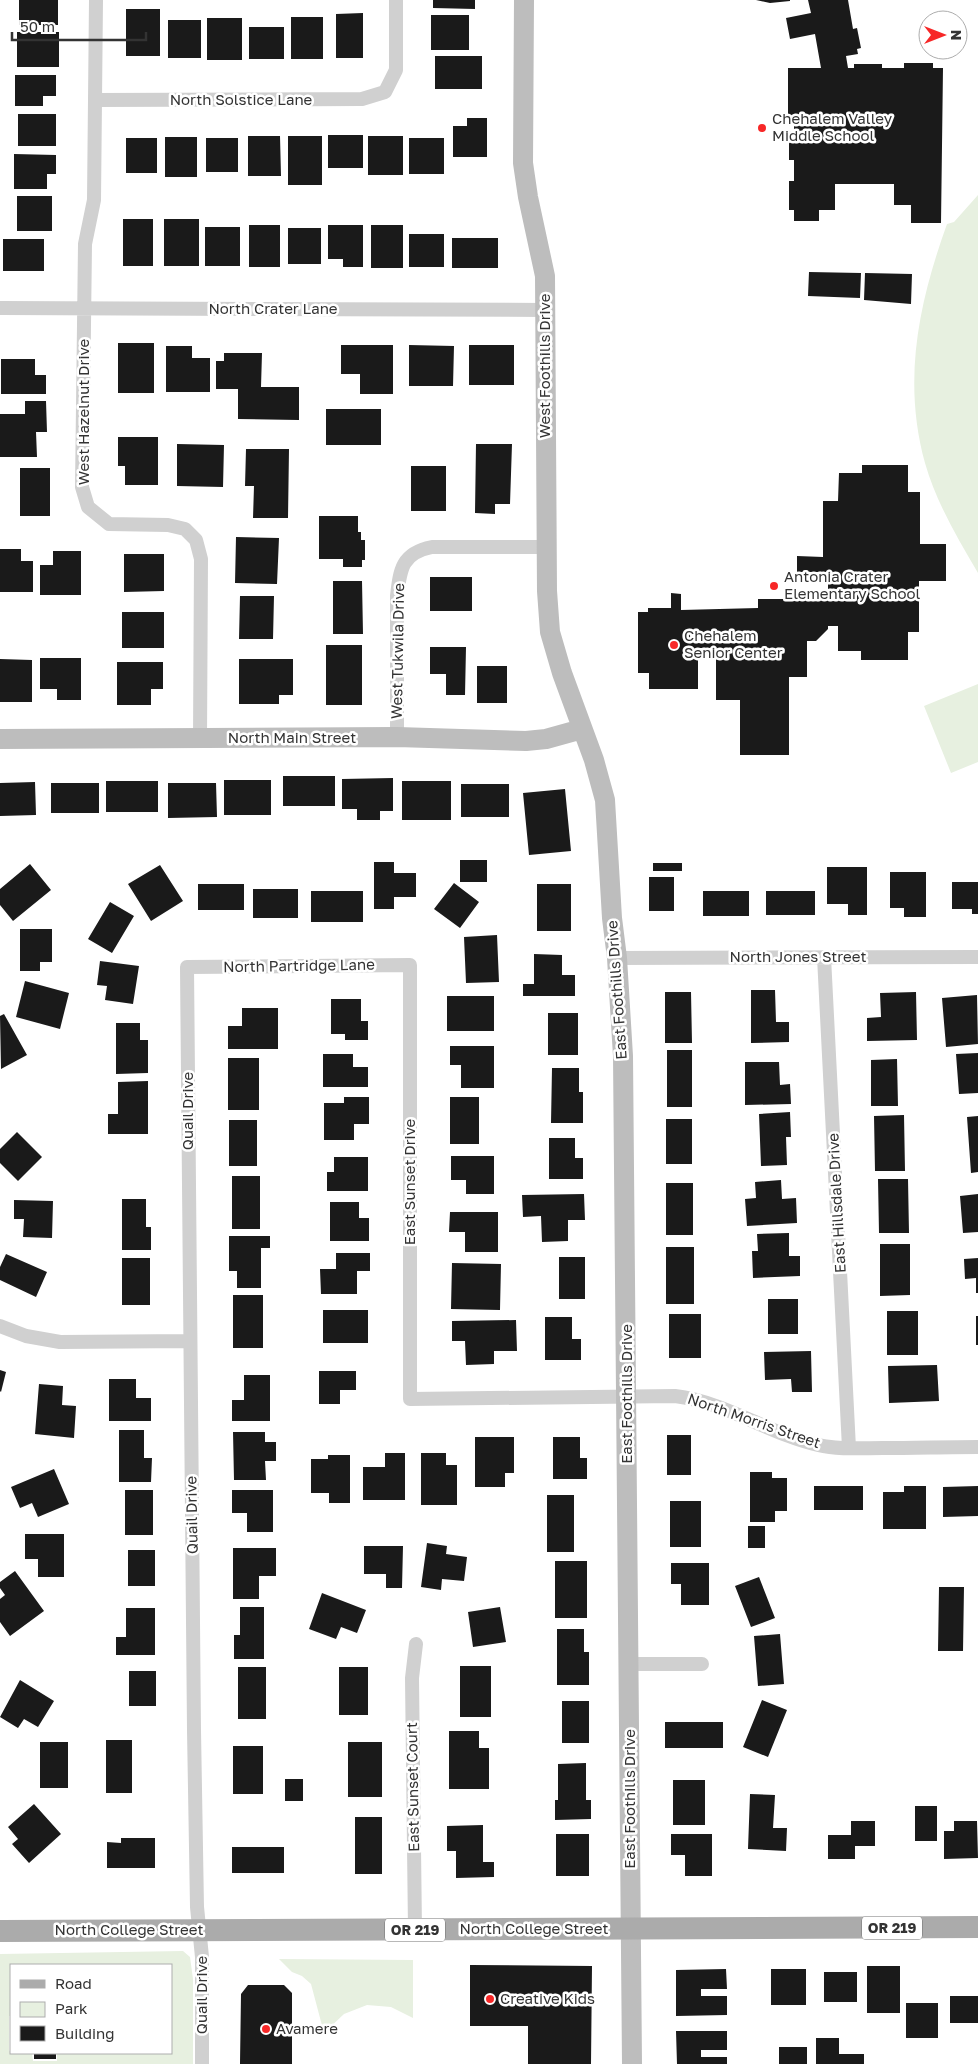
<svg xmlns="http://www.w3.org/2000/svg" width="978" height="2064" font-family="'Golos Text',sans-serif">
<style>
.green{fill:#e7f0e0;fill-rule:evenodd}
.building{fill:#1a1a1a}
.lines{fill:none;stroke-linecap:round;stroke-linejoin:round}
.street{stroke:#d0d0d0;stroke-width:14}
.secondary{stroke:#bdbdbd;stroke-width:20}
.primary{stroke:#ababab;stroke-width:22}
.poi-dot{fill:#f72727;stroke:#fff;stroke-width:2}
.labels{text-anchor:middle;stroke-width:5;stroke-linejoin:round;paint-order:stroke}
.shield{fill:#fff;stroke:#707070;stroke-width:1}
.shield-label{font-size:14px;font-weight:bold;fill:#333}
.street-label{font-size:15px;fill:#333;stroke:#fff}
.poi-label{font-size:15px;fill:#333;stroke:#fff;text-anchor:start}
</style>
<rect width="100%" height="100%" fill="#fff"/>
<path class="green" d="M978 195V573C958 539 936 502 925 463 902 380 919 302 947 224L954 222Z
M978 684V762L951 773 924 706Z
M183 1951 190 1957 193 1979V2064H0V1954ZM11 1965H171V2053H57V2061H33L32 2053H11L9 2050V2016H11Z
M279 1959 413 1960V2018L391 2007 367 2005 344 2014 324 2033 311 1984 302 1976 292 1972Z"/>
<path class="building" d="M19 0H58V25H19Z
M433 0H475V9L433 8Z
M756 0H790V1L770 3Z
M808 0H848L853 29 857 28 861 48 857 49 858 54 846 56 848 68H854V64H882V68H904V63H933V68H943L941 223H911V205H894V184H835V210H819V221H794V210H789V181H794V160H789V131H794V122H788V68H821L815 34 790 39 786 18 811 13Z
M126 9H160V56H126Z
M363 13V58H336V14Z
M431 15H469V50H431Z
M291 17H323V59H291Z
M207 18H242V60H207Z
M168 20H201V58H168Z
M249 27H284V59H249Z
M17 32H59V67H17Z
M435 56H482V89H435Z
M15 75H56V96H43V106H15Z
M18 114H56V146H18Z
M467 118H487V157H453V126H467Z
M328 135H363V168H328Z
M248 136H280L281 176H248Z
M288 136H322V185H288Z
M368 136H403V175H368Z
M165 137H197V177H165Z
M126 138H157V173H126Z
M206 138H238V172H206Z
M409 138H444V174H409Z
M14 154 56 155V174H47V189H14Z
M17 196H52V231H17Z
M123 219H153V266H123Z
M164 219H199V266H164Z
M249 225H280V267H249Z
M328 225H363V267H343V259H328Z
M371 225H403V268H371Z
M205 227H240V266H205Z
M288 228H321V264H288Z
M409 234H444V267H409Z
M452 238H498V268H452Z
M3 239H44V271H3Z
M809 272 861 273 860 298 808 296Z
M865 273 912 274 911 304 864 300Z
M118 343H154V393H118Z
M341 345H393V394H360V374H341Z
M409 345 454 346 453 386H409Z
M469 345H514V385H469Z
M166 346H192V358H210V392H166Z
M224 353H262L261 387H299V420L238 419V389H216V361H224Z
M1 359H35V375H46V394H1Z
M25 401H46L47 432H36L37 457H0V414H25Z
M326 409H381V445H326Z
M118 437H158V485H125V466H118Z
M177 444 224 445 223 487 177 486Z
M476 444H512L510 504H495V514L475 513Z
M246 449H289L288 518H253L254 486H245Z
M862 465H908V492H920V544H946V581H919V632H908V660H861V651H838V626H828V629L816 641H807V677H789V755H740V700H716V648H698V689H649V673H638V612H648V608H671V593L681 594V610L758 608V599H828V572H797V556L823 557V501H838L839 473H862Z
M411 466H446V511H411Z
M20 468H50V516H20Z
M319 516H358V532H361V540H365V560H362V567H343V559H319Z
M236 537 279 538 277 584 235 583Z
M0 549H21V561H33V592H0Z
M53 551H81V595H40V565H53Z
M124 554H164V591L124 592Z
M430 577H472V611H430Z
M333 581H362L363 634H333Z
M240 596H274L273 639H239Z
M122 612H164V648H122Z
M326 645H362V705H326Z
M430 647H466L465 695H446V674H430Z
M40 658H81V700H57V689H40Z
M0 659 32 660V702H0Z
M239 659H293V695H279V704H239Z
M117 662H163V689H151V705H117Z
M477 666H507V703H477Z
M283 776H335V806H283Z
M393 778V811H380V820H357V809H342V779Z
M224 780H271V815H224Z
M106 781H158V812H106Z
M402 781H451V820H402Z
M35 782 36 815 0 816V783Z
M51 783H99V813H51Z
M168 783H216L217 817 168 818Z
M461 784H509V817H461Z
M565 789 571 851 529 855 523 793Z
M460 860H487V882H460Z
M374 862H394V873H416V897H394V909H374Z
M653 863H682V871H653Z
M30 864 51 890 13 921 0 905V889Z
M160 865 183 901 151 921 128 884Z
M827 867H867V915H848V904H827Z
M890 872H926V917H904V908H890Z
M649 877H674V911H649Z
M952 882H978V914H972V909H952Z
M454 883 479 902 460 928 434 909Z
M198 884H244V910H198Z
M537 884H571V931H537Z
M253 889H298V918H253Z
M311 891H363V922H311Z
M703 891H749V916H703Z
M766 891H815V915H766Z
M110 902 134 916 112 953 88 939Z
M20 929H52V962H40V971H20Z
M497 935 499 982 466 983 464 937Z
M534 954 562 955V975H575V996H523V984H534Z
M100 961 139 966 133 1004 105 1000 107 986 97 985Z
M25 981 69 993 60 1029 16 1017Z
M751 990H775L776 1022H789V1042L751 1043Z
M665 992H691L692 1043H665Z
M916 992 917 1040 867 1041V1018L881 1017 880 993Z
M977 995 978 1044 946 1047 942 998Z
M447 996H494V1031H447Z
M331 999H361V1021H368V1040H345V1034H331Z
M242 1008H278V1049H228V1026H242Z
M548 1013H578V1055H548Z
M4 1014 27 1055 1 1069 0 1016Z
M116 1023H140V1040H148V1073L116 1074Z
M450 1046H494V1088H461V1065H450Z
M667 1050H692V1107H667Z
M978 1053V1093L959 1094 956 1054Z
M323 1054H353V1067H368V1087H323Z
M228 1058H259V1110H228Z
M897 1059 898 1106H871V1060Z
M745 1062H779L780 1085 790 1084 791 1104 745 1105Z
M552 1068H579V1092H583V1123H551Z
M148 1081V1134H108V1114H118V1082Z
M344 1097H369V1124H354V1140H324V1103H344Z
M450 1097H479V1144H450Z
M790 1112 791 1137H786L787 1165 761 1166 759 1114Z
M904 1115 905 1171H875L874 1116Z
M978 1116V1172L971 1173 967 1117Z
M666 1119H692V1164H666Z
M229 1120H257V1166H229Z
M17 1132 42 1157 18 1181 0 1163V1149Z
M549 1138H575V1158H583V1179H549Z
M451 1156H494V1194H466V1180H451Z
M334 1157H368V1191H327V1172H334Z
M232 1176H260V1229H232Z
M878 1179H908L909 1233H879Z
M781 1180 782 1199 796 1198 797 1223 747 1226 745 1199 756 1198 755 1182Z
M666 1183H693V1235H666Z
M584 1194 585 1220H568V1241L542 1242 541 1216 523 1217 522 1195Z
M978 1194V1232L963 1233 960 1196Z
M122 1199H146V1227H151V1250H122Z
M14 1200 53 1201 52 1238 23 1237 24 1219H14Z
M330 1202H359V1218H369V1241H330Z
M450 1212H498V1252H465V1232H449Z
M789 1233V1256H800V1276L753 1278 752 1251H758L757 1234Z
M229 1236H270V1248H261V1288H237V1271H229Z
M880 1244H910V1295L880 1296Z
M666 1247H694V1304H666Z
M336 1253H370V1271H357V1294H321L320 1269H336Z
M6 1254 47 1272 36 1297 0 1280V1267Z
M559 1257H585V1299H559Z
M122 1258H150V1305H122Z
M978 1258V1293H976V1278L965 1279 964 1259Z
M452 1263 501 1264 500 1310 451 1309Z
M233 1295H263V1348H233Z
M768 1299H798V1334H768Z
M323 1310H368V1343H323Z
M887 1311H918V1355H887Z
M669 1314H701V1358H669Z
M976 1316H978V1345H976Z
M545 1317H572V1339H581V1360H545Z
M516 1320 517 1351H494V1364L466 1365 465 1341H452V1321Z
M811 1351 812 1392H792L791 1379 765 1380 764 1352Z
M937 1365 939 1401 889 1403 888 1366Z
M0 1370 6 1372 1 1392 0 1391Z
M319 1371H356V1390H340V1404H319Z
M244 1375H270V1421H232V1400H244Z
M109 1379H136V1398H151V1421H109Z
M39 1384 63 1386 62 1405 76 1406 74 1438 35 1434Z
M119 1430H144V1458H152L151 1482H119Z
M233 1432H265V1442H276V1461H265L266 1480H234Z
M667 1435H691V1475H667Z
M475 1437H514V1473H505V1487H475Z
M553 1437H580V1458H587V1479H553Z
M385 1453H405V1500H363V1467H385Z
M421 1453H446V1465H457V1505H421Z
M328 1455H350V1503H329V1493H311V1459H328Z
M54 1469 69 1504 38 1517 32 1503 20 1508 11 1487Z
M750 1472H772V1478H787V1511H775V1522H750Z
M814 1486H863V1510H814Z
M904 1486H926V1529H883V1492H904Z
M978 1486V1516L943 1517V1487Z
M125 1490H153V1535H125Z
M232 1490H273V1532H247V1513H232Z
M547 1495H574V1552H547Z
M670 1501H701V1547H670Z
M748 1526H765V1548H748Z
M25 1534H64V1577H38V1559H25Z
M427 1543 447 1546 446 1554 467 1557 464 1581 442 1579 441 1590 421 1587Z
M364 1546H403L402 1588H386V1574H364Z
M233 1548H276V1576H259V1599H233Z
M128 1550H155V1586H128Z
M555 1561H587V1618H555Z
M671 1563H709V1605H681V1584H671Z
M15 1571 44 1611 10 1636 0 1622V1599L5 1595 0 1588V1582Z
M759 1577 775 1618 751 1627 735 1586Z
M939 1587H964L963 1651H938Z
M322 1593 366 1610 357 1633 341 1627 336 1639 309 1629Z
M240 1607H264V1659H234V1635H240Z
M500 1607 506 1642 473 1647 468 1612Z
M126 1608H155V1655H116V1637H126Z
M557 1629H584V1652H589V1685H557Z
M780 1634 784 1684 758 1686 754 1636Z
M460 1666H491V1717H460Z
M238 1667H266V1719H238Z
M339 1667H368V1715H339Z
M129 1671H156V1706H129Z
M20 1680 54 1701 38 1727 24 1719 18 1728 0 1717Z
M762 1700 787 1710 768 1757 743 1747Z
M562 1701H589V1743H562Z
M665 1722H723V1748H665Z
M449 1731H479V1748H489V1789H449Z
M106 1740H132V1793H106Z
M40 1742H68V1788H40Z
M348 1742H382V1797H348Z
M233 1746H263V1794H233Z
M586 1763V1800H591V1819L555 1820V1800H558V1764Z
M285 1779H303V1801H285Z
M673 1780H705V1825H673Z
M750 1794 775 1795 773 1828H787L786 1851 748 1849Z
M34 1804 61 1834 29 1863 12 1844 18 1839 8 1827Z
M915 1806H937V1841H915Z
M355 1817H382V1874H355Z
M851 1821H875V1846H855V1859H828V1835H851Z
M954 1821H977L978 1858 944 1859V1831H954Z
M483 1825V1862H494V1877L456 1878V1851H447V1826Z
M556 1834H589V1876H556Z
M671 1834H712V1876H685V1855H671Z
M121 1838H155V1868H107V1842L121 1843Z
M232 1847H284V1873H232Z
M470 1965 592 1966 591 2064H528V2026H470Z
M867 1966H900V2013H867Z
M726 1969 727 1989H701V1996H727V2015L676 2016V1970Z
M771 1969H806V2005H771Z
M824 1972H857V2002H824Z
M248 1985H284L292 1993V2064H240L241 1994Z
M950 1996H978V2023H950Z
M906 2003H938V2038H906Z
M676 2031H727V2050H701V2057H727V2064H677Z
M816 2038H839V2054H864V2064H816Z
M779 2047H807V2064H779Z
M34 2053H56V2059H34Z"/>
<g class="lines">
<path class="street" d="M96 0 94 200 85 244 82 487 88 507 109 524 168 525 185 529 196 540 201 559 200 738
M95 100 362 99 385 92 396 70V0
M0 308 546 310
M397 737V596C400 569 402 553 432 547H545
M824 957 849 1448
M617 958 978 957
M0 1326 26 1336 60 1342 189 1341
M629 1664H702
M415 1930 412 1678 416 1644
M202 2064V1957L197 1907 194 1730 187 967 410 965V1399L675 1396C726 1402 769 1434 818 1445 839 1450 862 1448 883 1448 915 1448 946 1447 978 1447"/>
<path class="secondary" d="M524 0 523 163 528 197 545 276 547 591 550 632 562 673 594 760 605 800 612 918 617 958 623 1056 632 2064
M0 739 397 737 526 741 546 739 582 729"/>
<path class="primary" d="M0 1931 978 1927"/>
</g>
<g class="poi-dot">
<circle cx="762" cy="128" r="5"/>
<circle cx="774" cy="586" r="5"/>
<circle cx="674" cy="645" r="5"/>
<circle cx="490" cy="1999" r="5"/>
<circle cx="266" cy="2029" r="5"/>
</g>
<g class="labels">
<g class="shield">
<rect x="862" y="1916.5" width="60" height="23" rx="4"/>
<rect x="385" y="1918.5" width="60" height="23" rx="4"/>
</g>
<g class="shield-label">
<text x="892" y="1933">OR 219</text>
<text x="415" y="1935">OR 219</text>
</g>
<g class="street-label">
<text x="241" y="105">North Solstice Lane</text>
<text x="273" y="314">North Crater Lane</text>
<text transform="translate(545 366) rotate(-90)" y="5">West Foothills Drive</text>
<text transform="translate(84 412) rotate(-90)" y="5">West Hazelnut Drive</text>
<text transform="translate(398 651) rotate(-89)" y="5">West Tukwila Drive</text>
<text x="292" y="743">North Main Street</text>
<text x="798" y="962">North Jones Street</text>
<text transform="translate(299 966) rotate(-1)" y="5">North Partridge Lane</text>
<text transform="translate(617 990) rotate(-94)" y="5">East Foothills Drive</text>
<text transform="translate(188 1111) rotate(-90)" y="5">Quail Drive</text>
<text transform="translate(410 1182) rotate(-90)" y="5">East Sunset Drive</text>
<text transform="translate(837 1203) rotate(-93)" y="5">East Hillsdale Drive</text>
<text transform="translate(627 1394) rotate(-90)" y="5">East Foothills Drive</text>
<text transform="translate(754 1421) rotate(19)" y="5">North Morris Street</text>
<text transform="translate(192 1515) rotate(-91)" y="5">Quail Drive</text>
<text transform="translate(413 1787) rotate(-91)" y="5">East Sunset Court</text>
<text transform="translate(630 1799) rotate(-90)" y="5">East Foothills Drive</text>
<text x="534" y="1934">North College Street</text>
<text x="129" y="1935">North College Street</text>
<text transform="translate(202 1995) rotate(-90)" y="5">Quail Drive</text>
</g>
<g class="poi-label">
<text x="772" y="124">Chehalem Valley<tspan x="772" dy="17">Middle School</tspan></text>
<text x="784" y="582">Antonia Crater<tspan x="784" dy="17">Elementary School</tspan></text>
<text x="684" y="641">Chehalem<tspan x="684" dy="17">Senior Center</tspan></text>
<text x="500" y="2004">Creative Kids</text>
<text x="276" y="2034">Avamere</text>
</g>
</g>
<rect x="10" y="1964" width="162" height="90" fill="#ffffff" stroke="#adadad"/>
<rect x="20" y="1980" width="25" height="8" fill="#ababab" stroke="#adadad"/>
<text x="55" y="1989" font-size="15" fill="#333333">Road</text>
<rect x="20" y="2002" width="25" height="15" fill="#e7f0e0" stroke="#adadad"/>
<text x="55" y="2014" font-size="15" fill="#333333">Park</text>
<rect x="20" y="2026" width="25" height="15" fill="#1a1a1a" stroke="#adadad"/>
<text x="55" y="2039" font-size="15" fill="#333333">Building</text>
<g transform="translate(943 35) rotate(90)"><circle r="24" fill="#ffffff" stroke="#adadad"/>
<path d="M0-4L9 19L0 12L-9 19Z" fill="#f72727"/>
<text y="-8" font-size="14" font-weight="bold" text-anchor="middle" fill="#333333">N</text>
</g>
<path d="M12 32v8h134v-8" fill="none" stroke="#333333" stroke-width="2.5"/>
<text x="20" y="32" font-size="15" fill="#333333" stroke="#ffffff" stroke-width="4" paint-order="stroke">50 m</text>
</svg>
